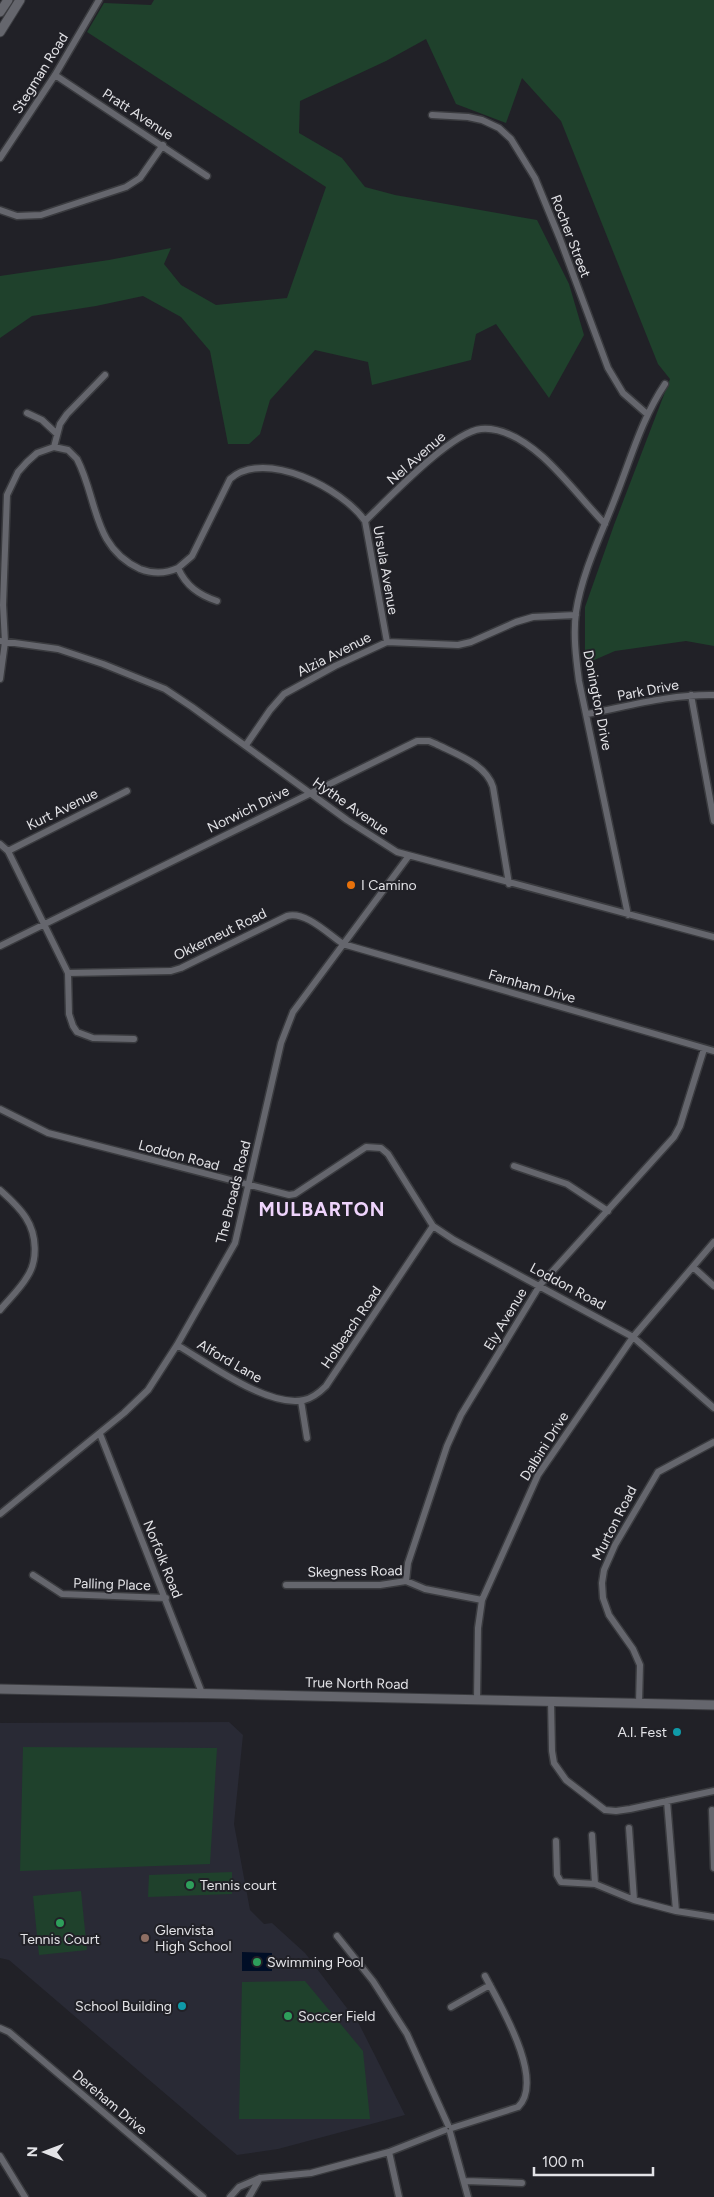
<svg xmlns="http://www.w3.org/2000/svg" width="714" height="2197" font-family="Figtree,sans-serif">
<style>
.built{fill:#292a35}
.green{fill:#1f412c}
.water{fill:#000e26}
.lines{fill:none;stroke-linecap:round;stroke-linejoin:round}
.street-casing{stroke:#3a3b3f;stroke-width:9}
.secondary-casing{stroke:#3a3b3f;stroke-width:11}
.street{stroke:#65666d;stroke-width:6}
.secondary{stroke:#65666d;stroke-width:9}
.food-dot{fill:#e8710a;stroke:#212127;stroke-width:2}
.culture-dot{fill:#0f9aa8;stroke:#212127;stroke-width:2}
.leisure-dot{fill:#2e9e5b;stroke:#212127;stroke-width:2}
.education-dot{fill:#8d6e63;stroke:#212127;stroke-width:2}
.labels{text-anchor:middle;stroke-width:4;stroke-linejoin:round;paint-order:stroke}
.street-label{font-size:14px;fill:#e3e3e7;stroke:#212127}
.poi-label{font-size:14px;fill:#e3e3e7;stroke:#212127;text-anchor:start}
.district-label{font-size:19px;font-weight:bold;letter-spacing:1px;fill:#efd4fc;stroke:#212127}
</style>
<rect width="100%" height="100%" fill="#212127"/>
<path class="built" d="M229 1722 243 1735 234 1824 250 1910 264 1924 272 1923 305 1953 359 2024 405 2115 278 2149 237 2155 9 1960 0 1958V1723Z"/>
<path class="green" d="M154 0H714V646L686 641 615 651 585 664V607L614 525 670 379 658 364 561 121 522 78 506 123 456 104 426 39 386 61 300 101 299 133 342 158 365 187 395 195 537 220 569 284 584 335 549 398 496 324 476 334 471 360 372 385 368 362 315 350 270 400 260 434 249 444H228L210 351 181 317 143 296 96 306 32 316 0 338V276L109 260 171 248 164 264 181 285 216 305 287 298 326 187 87 32 104 3 151 5Z
M23 1747 217 1748 210 1864 20 1871Z
M232 1872V1894L148 1897 149 1875Z
M81 1891 87 1950 39 1955 33 1896Z
M305 1981 363 2051 370 2119H239L242 1982Z"/>
<path class="water" d="M242 1952 272 1953V1971H242Z"/>
<g class="lines">
<g class="street-casing">
<path id="street" d="M55 75 207 176
M432 115 468 117 482 120 499 128 511 139 535 178 560 239 608 368 623 393 647 414
M0 158 55 75 99 0
M0 210 17 216 41 215 126 187 140 178 163 145
M27 413 42 420 57 434
M54 447 68 450 77 459C98 499 92 547 140 569 153 574 165 574 178 568 186 586 199 595 217 601
M365 521C388 499 451 432 481 429 503 427 527 443 543 457 565 477 584 502 605 524
M178 568 192 556 230 479C265 448 343 489 365 521L387 642
M0 641 58 649 103 664 165 689 192 707 347 820 397 852 714 937
M0 679 5 642 3 605 7 495 18 472 27 462 37 453 54 447 60 424 67 414 105 375
M691 695 714 821
M587 714C629 706 671 694 714 695
M246 745 270 710 284 694 335 666 387 642 458 645 471 642 516 622 533 617 576 615
M0 844 8 851 68 973 69 1014 73 1026 77 1032 93 1038 134 1039
M8 851 127 791
M628 915 579 681C576 658 573 635 576 612 582 572 602 533 616 496 631 458 642 418 665 384
M0 946 417 741H429L436 744C456 754 486 764 493 787L509 884
M68 973 171 971 181 968 287 916C306 911 328 934 343 944L714 1051
M0 1109 48 1133 289 1195 295 1194 366 1147 381 1148 388 1154 433 1226 454 1240 633 1337 714 1408
M514 1166 567 1184 608 1211
M0 1190C9 1198 20 1208 26 1218 37 1235 38 1261 27 1277 20 1289 9 1299 0 1310
M693 1267 714 1286
M177 1345C208 1363 268 1408 304 1400 313 1398 320 1392 326 1386L433 1226
M301 1401 307 1438
M100 1434 202 1693
M0 1514 124 1413 148 1390 177 1345 235 1243 281 1043 293 1012 408 857
M33 1575 62 1594 166 1598
M406 1581 408 1563 447 1446 461 1415 540 1285 674 1137 680 1126 704 1049
M286 1585H380L406 1581 425 1589 482 1600
M477 1699 478 1628 482 1600 538 1475 633 1337 714 1242
M551 1701 552 1751 554 1763 566 1780 605 1810 616 1811 630 1809 714 1791
M639 1703 640 1665 633 1649 609 1615 603 1598 602 1583 604 1570 615 1545 658 1472 714 1442
M667 1801 676 1911
M712 1810 714 1868
M629 1828 634 1900
M592 1835 595 1884
M556 1841 557 1875 561 1882 595 1884 634 1900 676 1911 714 1917
M337 1936 373 1981 407 2034 448 2125
M451 2007 490 1985
M0 2028 9 2032 203 2197
M452 2128 518 2107C546 2080 499 2003 485 1976
M450 2132 468 2197
M389 2152 399 2197
M0 2156 25 2197
M465 2181 522 2183
M230 2197 239 2187 260 2178 311 2173 389 2152 445 2130
M249 2197 260 2178"/>
</g>
<g class="secondary-casing">
<path id="secondary" d="M0 12 8 0
M0 32 20 0
M0 1689 714 1705"/>
</g>
<use href="#street" class="street"/>
<use href="#secondary" class="secondary"/>
</g>
<circle class="food-dot" cx="351" cy="885" r="5"/>
<g class="culture-dot">
<circle cx="677" cy="1732" r="5"/>
<circle cx="182" cy="2006" r="5"/>
</g>
<g class="leisure-dot">
<circle cx="190" cy="1885" r="5"/>
<circle cx="60" cy="1923" r="5"/>
<circle cx="257" cy="1962" r="5"/>
<circle cx="288" cy="2016" r="5"/>
</g>
<circle class="education-dot" cx="145" cy="1938" r="5"/>
<g class="labels">
<g class="street-label">
<text transform="translate(40 73) rotate(-58)" y="5">Stegman Road</text>
<text transform="translate(138 114) rotate(33)" y="5">Pratt Avenue</text>
<text transform="translate(571 236) rotate(69)" y="5">Rocher Street</text>
<text transform="translate(416 458) rotate(-41)" y="5">Nel Avenue</text>
<text transform="translate(386 570) rotate(80)" y="5">Ursula Avenue</text>
<text transform="translate(334 654) rotate(-27)" y="5">Alzia Avenue</text>
<text transform="translate(648 690) rotate(-11)" y="5">Park Drive</text>
<text transform="translate(598 700) rotate(79)" y="5">Donington Drive</text>
<text transform="translate(351 806) rotate(35)" y="5">Hythe Avenue</text>
<text transform="translate(62 809) rotate(-26)" y="5">Kurt Avenue</text>
<text transform="translate(248 809) rotate(-26)" y="5">Norwich Drive</text>
<text transform="translate(220 934) rotate(-26)" y="5">Okkerneut Road</text>
<text transform="translate(532 986) rotate(16)" y="5">Farnham Drive</text>
<text transform="translate(179 1155) rotate(15)" y="5">Loddon Road</text>
<text transform="translate(233 1192) rotate(-76)" y="5">The Broads Road</text>
<text transform="translate(568 1286) rotate(28)" y="5">Loddon Road</text>
<text transform="translate(505 1319) rotate(-59)" y="5">Ely Avenue</text>
<text transform="translate(351 1327) rotate(-56)" y="5">Holbeach Road</text>
<text transform="translate(230 1361) rotate(30)" y="5">Alford Lane</text>
<text transform="translate(544 1446) rotate(-58)" y="5">Dalbini Drive</text>
<text transform="translate(614 1523) rotate(-63)" y="5">Murton Road</text>
<text transform="translate(163 1559) rotate(68)" y="5">Norfolk Road</text>
<text transform="translate(355 1571) rotate(-1)" y="5">Skegness Road</text>
<text transform="translate(112 1584) rotate(2)" y="5">Palling Place</text>
<text transform="translate(357 1683) rotate(1)" y="5">True North Road</text>
<text transform="translate(110 2102) rotate(40)" y="5">Dereham Drive</text>
</g>
<g class="poi-label">
<text x="361" y="890">I Camino</text>
<text x="667" y="1737" text-anchor="end">A.I. Fest</text>
<text x="200" y="1890">Tennis court</text>
<text x="155" y="1935">Glenvista<tspan x="155" dy="16">High School</tspan></text>
<text x="60" y="1944" text-anchor="middle">Tennis Court</text>
<text x="267" y="1967">Swimming Pool</text>
<text x="172" y="2011" text-anchor="end">School Building</text>
<text x="298" y="2021">Soccer Field</text>
</g>
<g class="district-label">
<text x="322" y="1216">MULBARTON</text>
</g>
</g>
<g transform="translate(45 2152) rotate(271)" stroke="#212127" stroke-width="4" paint-order="stroke">
<path d="M0-4L9 19L0 12L-9 19Z" fill="#e3e3e7"/>
<text y="-8" font-size="14" font-weight="bold" text-anchor="middle" fill="#e3e3e7">N</text>
</g>
<path d="M534 2167v8h119v-8" fill="none" stroke="#e3e3e7" stroke-width="2.5"/>
<text x="542" y="2167" font-size="15" fill="#e3e3e7" stroke="#212127" stroke-width="4" paint-order="stroke">100 m</text>
</svg>
